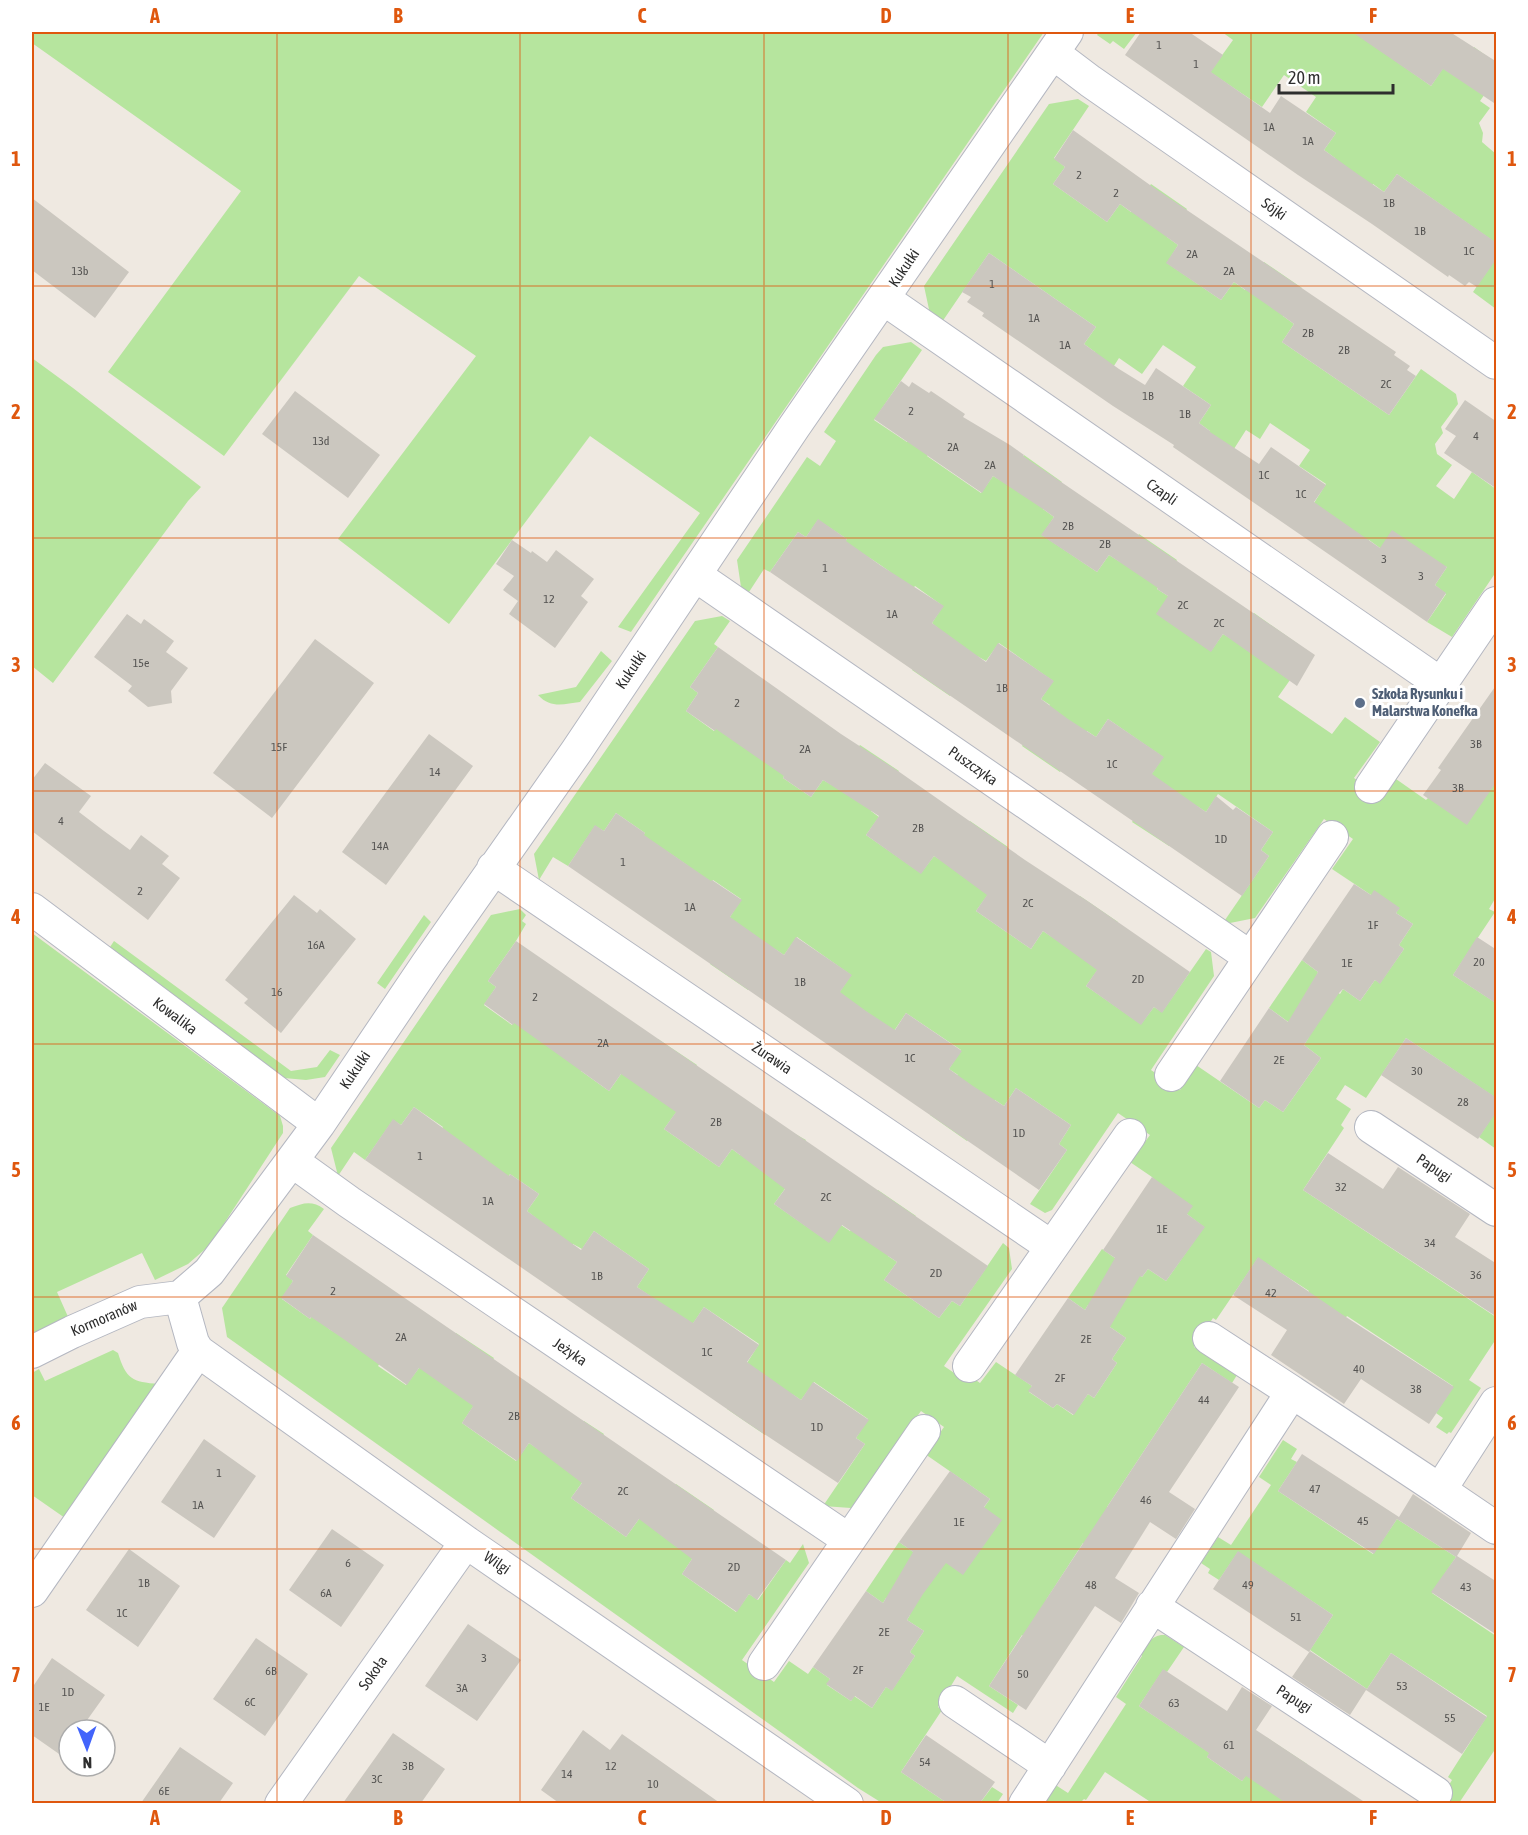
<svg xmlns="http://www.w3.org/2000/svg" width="1528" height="1835" font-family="'Asap Condensed',sans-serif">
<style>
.green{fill:#b6e59e}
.building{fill:#cbc7bf}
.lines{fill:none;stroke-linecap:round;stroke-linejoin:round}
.minor-casing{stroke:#b4b7c1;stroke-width:34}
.minor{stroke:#fff;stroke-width:32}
.grid{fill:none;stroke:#df570e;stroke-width:1.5;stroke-opacity:0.55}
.service-dot{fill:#5c6f8a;stroke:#fff;stroke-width:2}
.labels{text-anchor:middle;stroke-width:6;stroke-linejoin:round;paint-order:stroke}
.number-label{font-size:12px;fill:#555452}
.street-label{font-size:15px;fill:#2e2e2e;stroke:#fff}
.service-label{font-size:15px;font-weight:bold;fill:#4e5e75;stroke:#fff;text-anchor:start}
.neatline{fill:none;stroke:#df570e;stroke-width:2}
.grid-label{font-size:20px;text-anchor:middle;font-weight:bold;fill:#df570e}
</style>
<rect width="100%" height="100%" fill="#efe9e1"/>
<path class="green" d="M32 32H1044L631 632 618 627 700 513 590 436 449 624 338 539 476 356 359 276 224 456 108 372 241 191 32 43Z
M1099 32H1137L1124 49 1113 41 1110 44 1097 35Z
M1222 32H1387L1376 47 1431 86 1443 68 1455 76 1474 47 1496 63V78L1480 101 1490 108 1479 123 1483 133 1482 142 1496 154V243L1397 174 1384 192 1373 184 1354 212 1335 158 1324 150 1336 133 1306 112 1316 97 1284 75 1262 107 1210 72 1233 40Z
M1078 99 1089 106 1054 158 1065 167 1053 184 1107 222 1120 204 1131 212 1151 184 1187 209 1167 237 1178 245 1167 263 1221 300 1234 282 1245 290 1264 262 1302 288 1283 316 1294 324 1282 342 1389 415 1421 369 1456 394 1458 404 1441 427 1443 433 1435 444 1437 454 1452 465 1436 486 1454 499 1472 472 1496 489V572L1452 637 1427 622 1446 594 1435 585 1447 567 1380 548 1369 540 1350 569 1314 503 1326 484 1299 466 1310 450 1270 423 1260 439 1246 430 1232 452 1191 459 1210 431 1199 423 1211 405 1183 386 1196 367 1163 345 1142 374 1119 358 1096 394 1095 352 1084 344 1096 327 989 253 942 322 930 314 924 286 1049 104Z
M1496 258V309L1473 292Z
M911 342 922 350 874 420 907 442 919 425 938 438 927 456 981 493 993 476 1005 483 1024 455 1062 482 1043 509 1054 517 1042 535 1097 572 1109 555 1120 562 1139 534 1177 560 1157 589 1168 596 1211 651 1223 634 1235 641 1254 613 1298 644 1290 680 1278 697 1332 734 1345 717 1380 742 1354 778 1382 798 1396 779 1426 800 1428 798 1496 769V897L1489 909 1495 912 1453 975 1496 1003V1098L1406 1038 1366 1098 1345 1085 1336 1099 1351 1109 1341 1125 1344 1128 1303 1190 1496 1317V1339L1469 1380 1481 1388 1451 1433 1449 1432 1447 1434 1436 1427 1443 1418 1436 1413 1453 1386 1347 1316 1326 1346 1285 1327 1309 1291 1258 1258 1216 1320 1213 1318 1194 1347 1237 1375 1232 1383 1202 1363 1107 1507 1137 1527 1112 1562 1083 1543 1046 1600 1052 1654 1022 1635 989 1686 1018 1705 1013 1713 957 1676 938 1707 942 1710 901 1772 947 1803H882L858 1788C649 1637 438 1488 227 1337L222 1308 290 1208C303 1203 312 1200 324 1209L308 1231 313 1235 286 1275 293 1281 282 1299 310 1319 314 1313 329 1329 382 1360 378 1366 406 1385 419 1368 456 1333 494 1358 466 1398 474 1405 462 1423 516 1461 529 1443 538 1449 584 1421 604 1434 576 1474 584 1480 571 1498 626 1537 639 1519 676 1484 714 1510 686 1550 694 1556 682 1574 736 1612 749 1594 758 1600 786 1560 790 1563 803 1544 809 1563 742 1660 774 1682 789 1661 808 1674 813 1667 830 1679 827 1685 851 1701 854 1696 872 1708 886 1687 892 1690 915 1656 910 1652 924 1631 907 1620 910 1615 886 1598 883 1603 866 1591 899 1542 939 1570 990 1499 925 1454 944 1427 921 1411 851 1508 823 1506 865 1444 856 1438 868 1419 814 1382 801 1400 792 1394 765 1435 727 1409 755 1369 747 1363 759 1344 704 1307 692 1325 637 1287 649 1269 594 1231 582 1249 573 1244 545 1284 536 1218 527 1211 539 1194 510 1174 507 1179 439 1133 443 1127 414 1107 401 1125 393 1120 365 1160 354 1152 338 1176 331 1148 491 915 520 909 526 915 522 921 526 924 516 941 488 981 496 987 484 1005 512 1025 516 1020 584 1066 581 1071 609 1091 621 1074 658 1039 697 1065 669 1105 677 1111 664 1129 719 1167 732 1149 740 1155 788 1130 806 1140 778 1180 787 1186 774 1204 829 1242 841 1225 850 1231 878 1190 916 1216 888 1256 897 1262 884 1280 939 1318 952 1301 960 1306 1003 1243 1009 1248 1012 1269 944 1366 963 1379 967 1374 980 1383 996 1362 1032 1386 1029 1392 1053 1408 1057 1404 1073 1415 1088 1394 1094 1398 1117 1363 1112 1359 1126 1338 1110 1327 1088 1305 1085 1310 1068 1298 1102 1249 1142 1277 1148 1269 1166 1281 1204 1227 1187 1214 1152 1177 1130 1162 1150 1135 1118 1113 1052 1210 1045 1213 1030 1204 1067 1150 1059 1144 1071 1125 1016 1088 1004 1106 995 1100 967 1141 930 1115 958 1075 949 1069 961 1050 906 1013 894 1031 839 993 851 975 797 937 784 955 775 949 748 990 710 964 730 917 741 899 713 880 709 885C689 864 667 850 641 838L645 833 616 813 604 831 595 826 568 866 553 857 539 880 534 854 695 621 722 616 730 621 714 644 718 647 690 687 698 693 686 711 714 731 718 725 786 772 783 778 811 797 823 780 832 785 860 745 899 771 871 811 879 817 866 835 921 873 934 856 942 861 970 821 1008 847 980 886 989 893 976 911 1031 949 1043 931 1052 937 1080 896 1118 922 1090 962 1099 968 1086 986 1141 1024 1154 1007 1162 1012 1206 949 1211 952 1214 976 1151 1070 1180 1090 1196 1065 1259 1108 1265 1100 1283 1112 1321 1058 1304 1045 1309 1037 1269 1008 1302 960 1318 972 1316 977 1340 994 1343 989 1360 1001 1375 980 1380 983 1404 949 1399 945 1413 924 1396 913 1399 908 1371 895 1332 869 1353 839 1324 819 1255 918 1230 923 1225 920 1269 856 1261 850 1273 832 1218 794 1206 812 1197 806 1169 846 1132 822 1160 781 1151 775 1163 757 1108 719 1096 737 1087 731 1060 772 1022 746 1050 705 1041 699 1053 681 999 643 986 661 977 656 950 696 912 670 940 630 932 623 943 606 915 586 911 591C892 571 870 556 843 545L847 539 818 520 806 537 798 532 770 572 764 569 749 592 741 587 737 560 807 457 820 466 836 441 824 432 876 355 883 347Z
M32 358 73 388 201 487 188 501 53 683 32 666Z
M601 651 612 661 580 702C564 704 551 709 538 695L576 687Z
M424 915 431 922 385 989 377 983Z
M32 933 280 1116 283 1126V1133L210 1245 188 1264 155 1280 142 1253 57 1292 69 1319 32 1335Z
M114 941 291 1071 317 1067 330 1050 340 1055 325 1077 306 1080 284 1078 141 976 133 965 110 947Z
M1496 1111V1149L1479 1137Z
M113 1350 118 1353C126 1379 132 1382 159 1384L65 1518 32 1495V1373L39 1369 45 1381Z
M1283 1440 1297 1449 1291 1459 1297 1462 1278 1491 1373 1554 1397 1519 1456 1557 1432 1593 1496 1636V1748L1459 1803H1438L1452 1780 1448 1777 1487 1716 1391 1653 1367 1689 1310 1650 1333 1615 1238 1552 1219 1580 1208 1573 1210 1569 1201 1563 1218 1537 1231 1545 1271 1485 1259 1477Z
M1161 1635H1165L1184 1647 1167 1672 1163 1670 1139 1706 1210 1753 1207 1757 1242 1781 1252 1766 1266 1737 1307 1764 1283 1801 1286 1803H1152L1105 1772 1086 1800 1084 1799 1080 1803 1042 1804 1054 1784 1068 1793 1126 1704 1116 1697 1142 1656 1141 1654C1147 1645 1150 1637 1161 1635Z
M992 1787 1003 1794 997 1803H980Z"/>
<path class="building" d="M1141 32H1189L1223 55 1211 72 1270 113 1281 96 1336 133 1324 150 1359 175 1384 192 1397 174 1497 243V258L1477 287 1469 282 1465 286 1449 275 1448 277 1372 224 1298 175 1125 55Z
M1352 32H1450L1497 62V105L1443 69 1431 86Z
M1073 130 1150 185 1396 352 1394 355 1410 366 1407 370 1416 376 1389 415 1282 342 1294 324 1283 316 1234 282 1221 300 1166 263 1178 245 1120 204 1107 222 1053 184 1065 167 1054 159Z
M32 198 129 272 95 318 32 270Z
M989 253 1096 327 1084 344 1119 369 1145 385 1156 368 1211 405 1199 423 1210 431V432L1259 464 1271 447 1326 485 1314 502 1380 548 1392 530 1447 567 1435 585 1446 593 1427 622 1173 447 1174 445 1113 406 982 316 984 313 967 302 971 297 962 292Z
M901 381 909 387 912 382 929 393 931 391 965 414 963 417 1010 445 1024 455 1023 456 1315 655 1297 686 1223 634 1211 652 1156 614 1168 596 1157 589 1158 588 1109 555 1097 572 1041 535 1054 517 1043 509 993 476 982 493 874 419Z
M295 391 380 455 348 498 262 434Z
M1465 400 1497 422V489L1444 453 1456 436 1445 429Z
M818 519 847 539 846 541 880 565 944 606 932 623 986 662 998 643 1054 681 1041 699 1068 719 1096 737 1108 719 1164 757 1152 774 1206 812 1216 796 1233 810 1236 807 1273 832 1261 850 1269 856 1242 896 770 572 798 532 806 537Z
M512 540 531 553 532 551 547 562 556 550 594 579 581 596 588 602 555 648 509 614 518 601 503 590 514 576 496 564Z
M127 614 141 624 144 619 174 641 166 652 188 668 171 691 172 703 148 707 128 691 132 686 94 657Z
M315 639 374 683 272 818 213 773Z
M718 647 841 734 898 771 1025 860 1089 902 1190 972 1162 1013 1154 1007 1141 1025 1086 986 1097 970 1043 931 1031 949 976 911 987 895 934 856 921 874 866 835 879 816 823 780 811 797 783 778 784 776 716 729 715 731 686 711 698 693 690 687Z
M1497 684V781L1467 825 1423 795 1441 770 1438 768Z
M429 734 473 766 386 885 342 852Z
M45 763 91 796 79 812 104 831 130 850 141 835 169 856 162 864 180 878 148 920 32 831V780Z
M616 813 645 833 644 835 711 881 712 880 742 900 730 917 784 955 796 937 852 975 840 992 866 1011 895 1030 906 1013 962 1051 949 1069 973 1086 1004 1106 1016 1088 1071 1125 1059 1144 1067 1150 1039 1190 568 866 595 825 604 831Z
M1354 884 1371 895 1374 890 1400 908 1396 913 1413 924 1399 945 1404 949 1380 984 1375 980 1360 1001 1343 989 1339 993 1304 1045 1321 1058 1283 1112 1265 1100 1259 1108 1220 1081 1269 1008 1288 1022 1318 972 1302 960Z
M294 895 317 913 320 909 356 939 281 1033 244 1003 248 999 225 980Z
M1477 937 1497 950V1004L1453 975Z
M516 941 988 1266 960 1306 952 1301 939 1318 884 1280 897 1262 842 1225 829 1243 774 1204 785 1189 732 1149 719 1167 664 1129 676 1112 621 1074 609 1091 514 1023 513 1025 484 1004 496 987 488 981Z
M1406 1038 1497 1098V1111L1478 1139 1381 1075Z
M414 1107 509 1176 510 1174 539 1194 527 1211 581 1250 594 1231 649 1269 637 1287 693 1323 704 1307 730 1325 759 1345 747 1362 801 1400 813 1382 869 1420 856 1438 865 1444 838 1483 743 1420 365 1160 393 1119 401 1125Z
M1328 1153 1383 1189 1398 1167 1470 1214 1455 1237 1497 1264V1317L1303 1190Z
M1152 1177 1193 1206 1187 1214 1205 1227 1166 1281 1148 1269 1142 1277 1140 1276 1110 1327 1126 1338 1112 1359 1117 1363 1094 1398 1088 1394 1074 1415 1057 1404 1053 1408 1028 1391 1032 1386 1015 1375 1068 1298 1085 1310 1115 1258 1103 1250Z
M313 1235 786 1560 757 1600 749 1594 737 1612 682 1574 692 1559 639 1519 626 1537 571 1498 582 1483 529 1443 517 1461 462 1423 473 1406 419 1368 407 1385 345 1340 311 1317 310 1319 281 1298 293 1281 286 1276Z
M1258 1257 1346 1317 1454 1387 1429 1424 1361 1379 1344 1404 1271 1355 1287 1330 1233 1295Z
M1202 1363 1239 1387 1169 1492 1195 1509 1176 1539 1150 1522 1115 1578 1139 1593 1121 1623 1095 1606 1026 1710 989 1686Z
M204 1439 256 1476 214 1538 161 1502Z
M1302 1454 1399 1517 1413 1494 1471 1533 1457 1556 1497 1582V1635L1431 1592 1456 1557 1397 1519 1374 1554 1278 1491Z
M950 1471 990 1499 984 1507 1002 1520 963 1575 946 1563 923 1594 907 1620 924 1631 910 1652 915 1656 892 1691 886 1687 872 1708 855 1696 851 1701 826 1684 830 1679 813 1667 866 1591 883 1603 913 1552 899 1542Z
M332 1529 384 1565 341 1627 289 1590Z
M129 1549 180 1586 138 1647 86 1610Z
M1238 1551 1333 1615 1309 1652 1213 1589Z
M468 1624 521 1660 477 1721 425 1686Z
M256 1638 308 1674 265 1736 213 1699Z
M1310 1651 1367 1689 1391 1653 1487 1717 1462 1754 1366 1690 1350 1715 1292 1677Z
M52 1658 105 1695 80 1730H69V1746L62 1756 32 1735V1688Z
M1163 1669 1227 1711 1242 1687 1272 1706 1256 1730 1366 1803H1286L1246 1776 1242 1781 1207 1757 1209 1753 1139 1706Z
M583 1730 610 1750 622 1734 720 1803H559L541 1790Z
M393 1733 445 1769 421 1803H343Z
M926 1735 995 1782 980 1803H947L901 1772Z
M180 1747 233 1783 219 1803H141Z"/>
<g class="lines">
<g class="minor-casing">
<path id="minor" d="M1053 53 1090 81 1496 363
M884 299 1441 684
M695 575 1250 957
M1371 787 1496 603
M493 868 1052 1247
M32 909 319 1124
M1171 1075 1332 837
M1371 1127 1496 1210
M292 1161 349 1202 849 1540
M180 1297 209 1272 319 1124 427 964 576 752 794 427 1067 32
M180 1297 193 1343 198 1351 466 1542 847 1804
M1209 1338 1292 1392
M32 1352 72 1332 140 1302 180 1297
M969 1366 1130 1135
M1440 1490 1496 1528
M32 1591 198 1351
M1152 1606 1436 1793
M764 1664 924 1431
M955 1702 1050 1766
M281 1804 466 1542
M1025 1804 1292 1392 1440 1490 1496 1403"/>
</g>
<use href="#minor" class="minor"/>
</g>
<path class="grid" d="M277 32V1804M520 32V1804M764 32V1804M1008 32V1804M1251 32V1804M32 286H1496M32 538H1496M32 791H1496M32 1044H1496M32 1297H1496M32 1549H1496"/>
<circle class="service-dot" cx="1360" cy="703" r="6"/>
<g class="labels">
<g class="number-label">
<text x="1159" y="49">1</text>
<text x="1196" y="68">1</text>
<text x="1269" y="131">1A</text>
<text x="1308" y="145">1A</text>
<text x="1079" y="179">2</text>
<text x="1116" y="197">2</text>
<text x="1389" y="207">1B</text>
<text x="1420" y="235">1B</text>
<text x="1469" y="255">1C</text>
<text x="1192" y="258">2A</text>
<text x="80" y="275">13b</text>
<text x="1229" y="275">2A</text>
<text x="992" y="288">1</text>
<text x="1034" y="322">1A</text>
<text x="1308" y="337">2B</text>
<text x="1065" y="349">1A</text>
<text x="1344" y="354">2B</text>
<text x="1386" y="388">2C</text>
<text x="1148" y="400">1B</text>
<text x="911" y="415">2</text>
<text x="1185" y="418">1B</text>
<text x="1476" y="440">4</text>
<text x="321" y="445">13d</text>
<text x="953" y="451">2A</text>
<text x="990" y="469">2A</text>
<text x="1264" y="479">1C</text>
<text x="1301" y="498">1C</text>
<text x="1068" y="530">2B</text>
<text x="1105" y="548">2B</text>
<text x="1384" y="563">3</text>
<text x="825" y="572">1</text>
<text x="1421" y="580">3</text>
<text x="549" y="603">12</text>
<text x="1183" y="609">2C</text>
<text x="892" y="618">1A</text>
<text x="1219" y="627">2C</text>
<text x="141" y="667">15e</text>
<text x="1002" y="692">1B</text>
<text x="737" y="707">2</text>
<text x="1476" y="748">3B</text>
<text x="279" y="751">15F</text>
<text x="805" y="753">2A</text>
<text x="1112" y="768">1C</text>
<text x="435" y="776">14</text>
<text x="1458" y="792">3B</text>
<text x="61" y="825">4</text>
<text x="918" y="832">2B</text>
<text x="1221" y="843">1D</text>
<text x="380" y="850">14A</text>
<text x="623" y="866">1</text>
<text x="140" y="895">2</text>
<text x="1028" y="907">2C</text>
<text x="690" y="911">1A</text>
<text x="1373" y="929">1F</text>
<text x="316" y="949">16A</text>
<text x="1479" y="966">20</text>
<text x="1347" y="967">1E</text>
<text x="1138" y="983">2D</text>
<text x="800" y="986">1B</text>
<text x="277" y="996">16</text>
<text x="535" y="1001">2</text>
<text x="603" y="1047">2A</text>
<text x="910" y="1062">1C</text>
<text x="1279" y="1064">2E</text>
<text x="1417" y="1075">30</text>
<text x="1463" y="1106">28</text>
<text x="716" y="1126">2B</text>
<text x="1019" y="1137">1D</text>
<text x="420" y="1160">1</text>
<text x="1341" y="1191">32</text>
<text x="826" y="1201">2C</text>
<text x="488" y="1205">1A</text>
<text x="1162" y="1233">1E</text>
<text x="1430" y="1247">34</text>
<text x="936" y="1277">2D</text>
<text x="1476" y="1279">36</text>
<text x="597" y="1280">1B</text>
<text x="333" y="1295">2</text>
<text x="1271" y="1297">42</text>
<text x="401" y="1341">2A</text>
<text x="1086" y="1343">2E</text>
<text x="707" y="1356">1C</text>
<text x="1359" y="1373">40</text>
<text x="1060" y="1382">2F</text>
<text x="1416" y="1393">38</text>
<text x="1204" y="1404">44</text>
<text x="514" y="1420">2B</text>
<text x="817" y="1431">1D</text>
<text x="219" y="1477">1</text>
<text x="1315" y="1493">47</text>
<text x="623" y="1495">2C</text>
<text x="1146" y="1504">46</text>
<text x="198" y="1509">1A</text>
<text x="1363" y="1525">45</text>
<text x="959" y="1526">1E</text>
<text x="348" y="1567">6</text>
<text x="734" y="1571">2D</text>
<text x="144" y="1587">1B</text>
<text x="1091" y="1589">48</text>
<text x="1248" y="1589">49</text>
<text x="1466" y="1591">43</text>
<text x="326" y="1597">6A</text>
<text x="122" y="1617">1C</text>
<text x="1296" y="1621">51</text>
<text x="884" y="1636">2E</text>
<text x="484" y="1662">3</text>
<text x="858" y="1674">2F</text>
<text x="271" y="1675">6B</text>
<text x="1023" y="1678">50</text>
<text x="1402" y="1690">53</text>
<text x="462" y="1692">3A</text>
<text x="68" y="1696">1D</text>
<text x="250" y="1706">6C</text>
<text x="1174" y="1707">63</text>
<text x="44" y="1711">1E</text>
<text x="1450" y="1722">55</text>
<text x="1229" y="1749">61</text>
<text x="925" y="1766">54</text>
<text x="408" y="1770">3B</text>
<text x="611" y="1770">12</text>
<text x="567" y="1778">14</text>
<text x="377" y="1783">3C</text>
<text x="653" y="1788">10</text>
<text x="164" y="1795">6E</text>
</g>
<g class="street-label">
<text transform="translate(1274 209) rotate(35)" y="5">Sójki</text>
<text transform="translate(904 268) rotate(-56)" y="5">Kukułki</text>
<text transform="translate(1162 492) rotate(35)" y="5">Czapli</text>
<text transform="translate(631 670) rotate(-56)" y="5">Kukułki</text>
<text transform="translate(973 766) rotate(35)" y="5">Puszczyka</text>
<text transform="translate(175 1016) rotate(37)" y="5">Kowalika</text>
<text transform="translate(772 1058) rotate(34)" y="5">Żurawia</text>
<text transform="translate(355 1070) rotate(-56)" y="5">Kukułki</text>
<text transform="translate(1434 1168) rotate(34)" y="5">Papugi</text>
<text transform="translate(104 1318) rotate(-23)" y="5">Kormoranów</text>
<text transform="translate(570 1352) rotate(34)" y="5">Jeżyka</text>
<text transform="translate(497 1563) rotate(34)" y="5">Wilgi</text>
<text transform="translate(373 1673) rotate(-55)" y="5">Sokoła</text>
<text transform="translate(1294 1699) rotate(33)" y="5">Papugi</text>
</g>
<g class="service-label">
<text x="1372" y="699">Szkoła Rysunku i<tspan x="1372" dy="17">Malarstwa Konefka</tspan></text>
</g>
</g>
<rect width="1528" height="1835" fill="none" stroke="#ffffff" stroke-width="66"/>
<g transform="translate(87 1748) rotate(179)"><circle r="28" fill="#ffffff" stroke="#ababab" stroke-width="1.5"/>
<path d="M0-4.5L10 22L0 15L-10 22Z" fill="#4264fb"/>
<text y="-9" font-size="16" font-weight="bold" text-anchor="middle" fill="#2e2e2e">N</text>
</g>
<path d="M1279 84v9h114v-9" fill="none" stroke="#2e2e2e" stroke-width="3"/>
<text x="1288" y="84" font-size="18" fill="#2e2e2e" stroke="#ffffff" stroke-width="4.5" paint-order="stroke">20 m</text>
<rect x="33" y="33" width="1462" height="1769" class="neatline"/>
<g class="grid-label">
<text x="155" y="23">A</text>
<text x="398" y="23">B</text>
<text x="642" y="23">C</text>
<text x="886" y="23">D</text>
<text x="1130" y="23">E</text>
<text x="1373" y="23">F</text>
<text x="16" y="166">1</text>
<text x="1512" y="166">1</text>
<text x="16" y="419">2</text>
<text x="1512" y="419">2</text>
<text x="16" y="672">3</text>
<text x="1512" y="672">3</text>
<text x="16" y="924">4</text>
<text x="1512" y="924">4</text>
<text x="16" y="1177">5</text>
<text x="1512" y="1177">5</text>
<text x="16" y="1430">6</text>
<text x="1512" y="1430">6</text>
<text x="16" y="1682">7</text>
<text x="1512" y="1682">7</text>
<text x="155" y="1825">A</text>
<text x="398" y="1825">B</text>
<text x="642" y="1825">C</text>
<text x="886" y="1825">D</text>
<text x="1130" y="1825">E</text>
<text x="1373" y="1825">F</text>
</g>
</svg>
